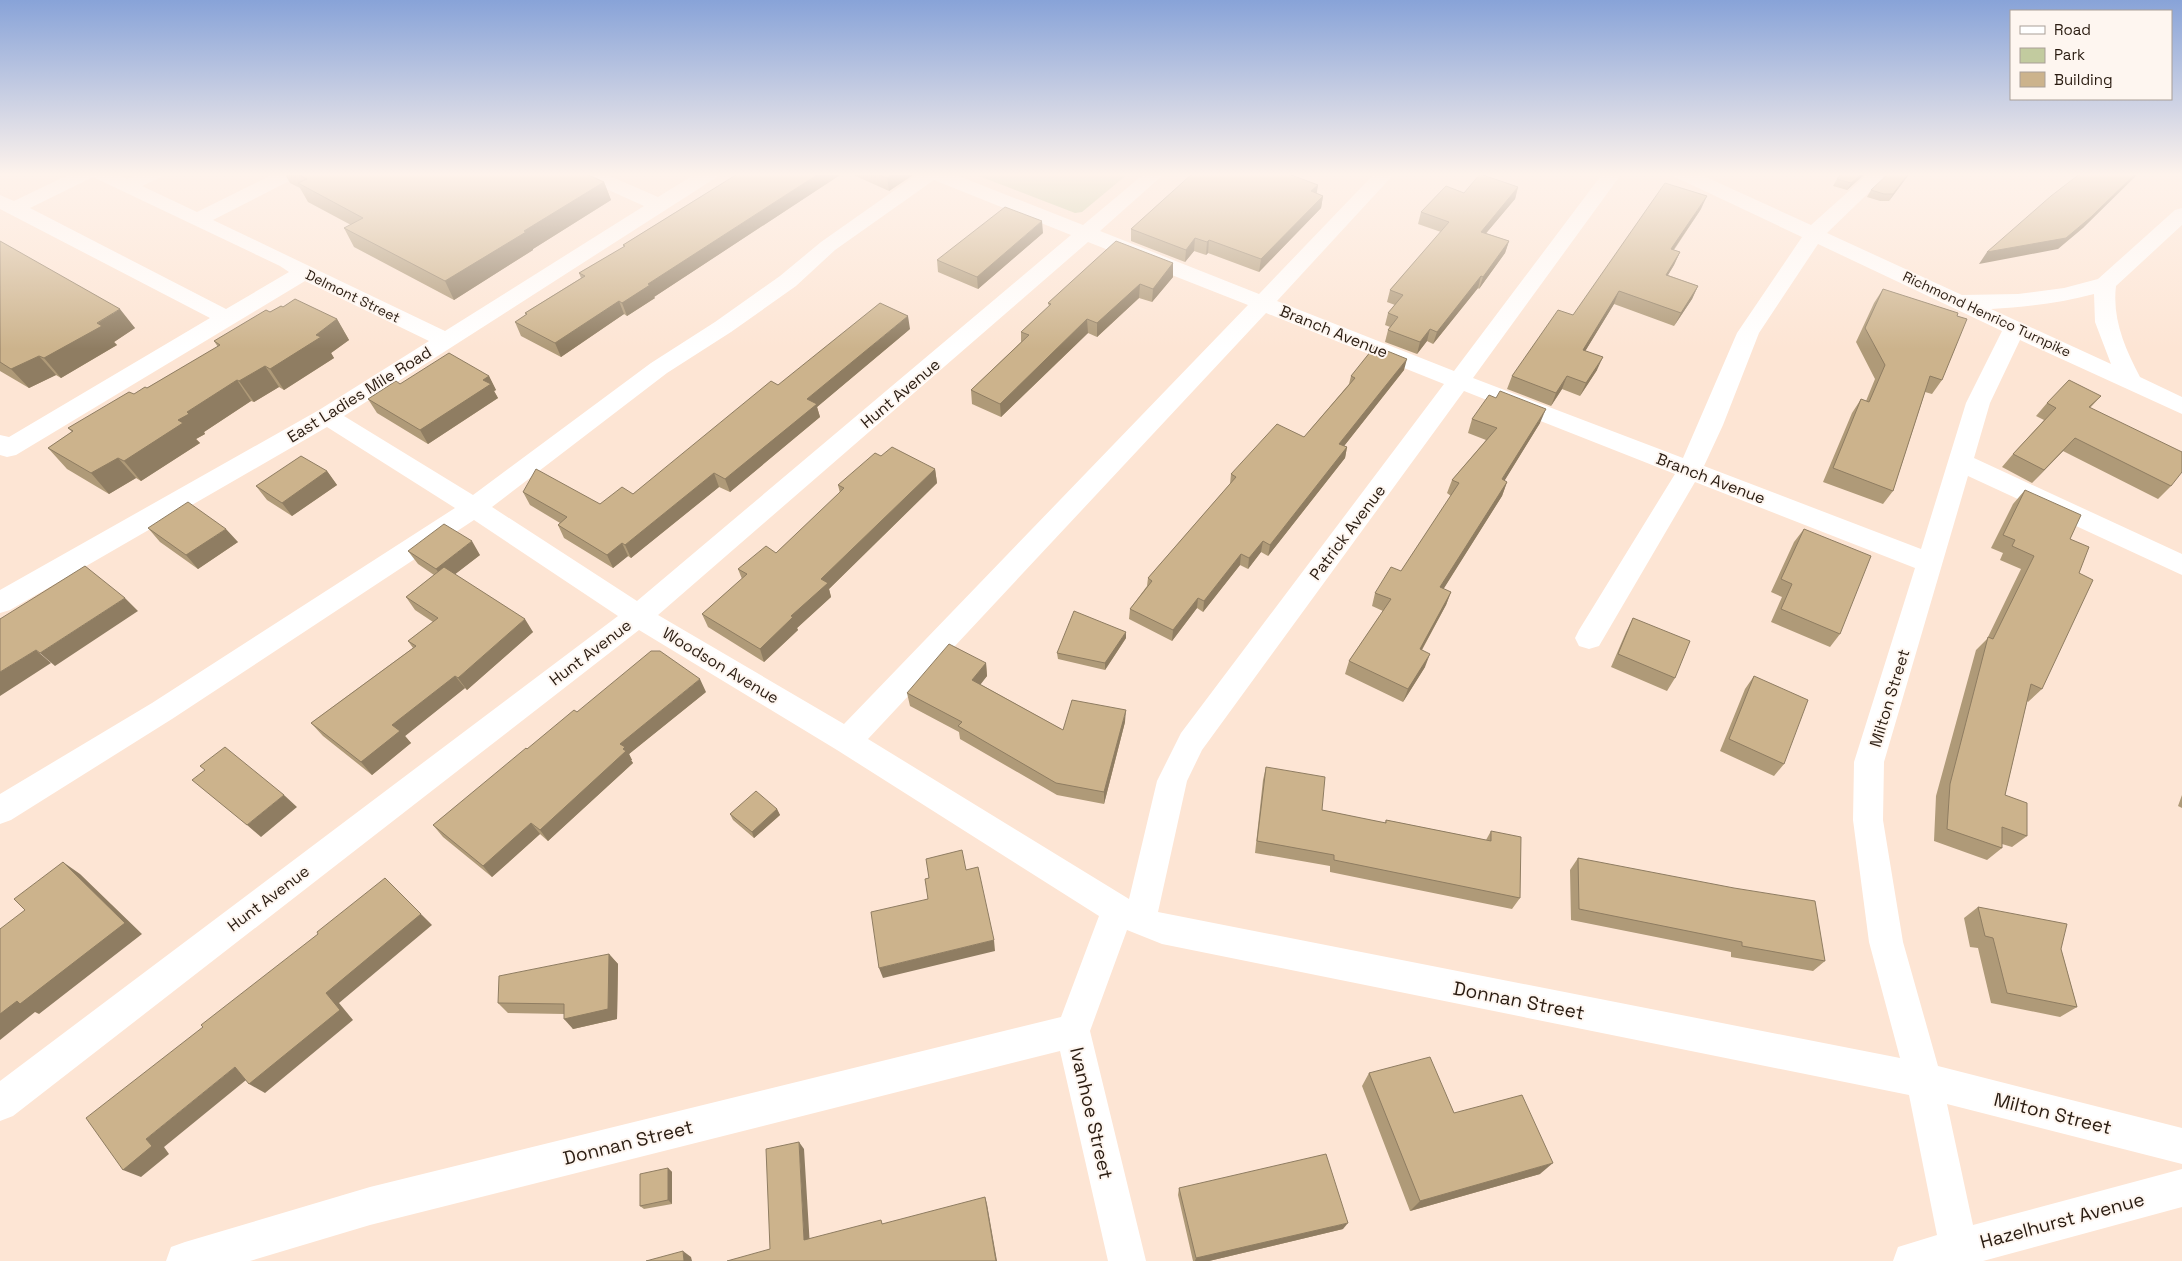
<svg xmlns="http://www.w3.org/2000/svg" width="2182" height="1261" font-family="'Space Grotesk',sans-serif">
<style>
.green{fill:#c2cb9f}
.lines{fill:none;stroke-linecap:round;stroke-linejoin:round}
.minor{fill:#fff;fill-rule:evenodd}
.wall{fill:#af9a78}
.shaded-wall{fill:#8f7d62}
.building{fill:#ccb38c;stroke:#8f7d62}
.labels{text-anchor:middle;stroke-width:4;stroke-linejoin:round;paint-order:stroke}
.far-street-label{font-size:14px;fill:#2a1c11;stroke:#fef6f0}
.street-label{font-size:16px;fill:#2a1c11;stroke:#fef6f0}
.near-street-label{font-size:19px;fill:#2a1c11;stroke:#fef6f0}
</style>
<rect width="100%" height="100%" fill="#fde5d4"/>
<path class="green" d="M971 173H1129L1082 212 1075 213Z"/>
<g class="lines">
<path class="minor" d="M72 173H114L127 179 139 173H163L161 177 142 186 197 212 276 173H299L297 177 213 220 445 331 644 206 580 177 578 173H603L658 197 697 173H719L717 177 344 416 473 495 651 363 715 322 780 276 821 242 919 173H951L1083 225 1145 173H1165L1100 231 1259 294 1375 173H1395L1277 301 1454 371 1603 173H1622L1473 378 1683 458 1737 333 1802 237 1675 177 1673 173H1697L1811 225 1869 173H1889L1827 233 1962 295 2018 294 2064 288 2098 279 2175 210 2182 208V225L2116 286C2112 319 2125 348 2140 377L2182 397V414L2020 340 1990 403 1974 458 2182 554V575L1968 476 1884 762 1883 820 1903 942 1938 1066 2182 1128V1164L1947 1104 1973 1225 2182 1169V1207L1983 1261H1893L1898 1247 1937 1235 1909 1095 1162 944 1127 930 1090 1031 1146 1261H1108L1060 1051 370 1225 250 1261H166L171 1247 185 1242 370 1187 1061 1017 1099 916 837 750 639 630 13 1116 0 1121V1081L618 616 474 520 172 719 11 820 0 824V794L152 703 455 508 327 427 10 610 0 613V590L319 410 429 341 305 281 16 455 7 457 0 455V435L9 437 210 318 0 209V195L14 201ZM93 177 280 266 289 272 226 309 30 208ZM934 180 1071 235 637 601 492 507 667 373 731 332 796 286 835 250ZM1088 242 1248 305 844 724 658 615ZM1818 244 2002 331 1966 403 1921 549 1704 466 1723 425 1759 333ZM2094 294 2095 322 2111 364 1991 309C2026 307 2060 303 2094 294ZM1266 313 1444 384 1181 733 1157 781 1129 899 868 739ZM1464 391 1675 474 1579 630 1575 638 1579 646 1589 649 1599 646 1695 482 1915 568 1854 762 1853 820 1869 942 1900 1058 1158 912 1187 781 1202 750Z"/>
</g>
<path class="wall" d="M284 173H584L604 182 611 200 533 249V250L454 300 354 247 344 228 351 225 308 202 300 188 290 183Z
M739 173H843L654 297 655 298 627 316 624 314 561 357 521 336 515 322 526 315 525 313 581 278 579 273 624 247 623 245Z
M849 173H916L889 191Z
M1842 173H1866L1847 190 1833 186 1837 179Z
M1910 173 1889 201H1880L1867 197 1871 190Z
M1318 185 1316 193 1323 196 1321 208 1259 272 1208 253 1206 255 1194 251 1185 262 1131 241V229Z
M1518 187 1515 199 1486 233 1509 241 1505 253 1479 289 1478 288 1433 344 1427 341 1417 354 1385 342 1388 330 1390 327 1385 325 1388 313 1395 305 1387 302 1390 290 1441 232 1418 224 1421 212 1464 193Z
M1701 209 1674 250 1680 252 1674 265 1668 275 1698 286 1692 299 1674 326 1614 304 1585 351 1597 370 1580 396 1562 389 1551 406 1507 389 1512 376 1573 315Z
M1043 233 978 289 938 272 937 260Z
M0 241 135 328 114 342 117 345 61 378 56 375 29 388 0 371Z
M1173 263V277L1152 302 1139 298 1097 337 1088 333 1001 417 972 404 971 390 1021 342V332L1049 306 1048 303Z
M1883 289 1942 380 1932 394 1925 392 1893 491 1883 504 1823 482 1852 413 1861 399 1866 401 1875 379 1856 342 1874 303Z
M283 307 337 319 349 340 331 353 334 358 284 390 279 387 254 402 251 401 204 432 205 434 196 439 200 443 141 481 136 478 109 494 67 469 48 448 72 432 68 428 147 388 218 347 214 341 270 312Z
M910 329 817 407 820 417 730 492 719 487 631 558 628 556 613 568 564 538 558 525 560 523 530 505 523 492 600 504 633 494 778 385Z
M1404 370 1344 446 1347 447 1345 458 1268 556 1261 552 1248 569 1240 565 1203 612 1197 608 1172 641 1129 619 1130 609 1147 586 1148 578 1230 484 1231 474 1304 437 1349 384 1351 376Z
M489 376 496 390 494 391 498 398 428 444 377 413 368 399Z
M2101 396 2090 408 2171 486 2158 499 2063 451 2032 483 2002 467 2013 454 2044 420 2036 416 2047 403Z
M1472 419 1540 423 1504 481 1507 482 1502 496 1443 589 1451 592 1446 605 1422 650 1425 667 1403 702 1345 674 1349 661 1383 611 1372 606 1375 593 1401 571 1451 496 1447 493 1452 480 1486 440 1468 433Z
M881 456 935 469 937 483 829 589 831 597 797 628 798 630 764 662 708 627 702 614 742 579 738 569 776 553 840 493 838 485Z
M327 471 337 485 292 516 267 500 256 486Z
M2025 490 2070 539 2079 573 2042 689 2028 702 2027 701 2005 795 2027 836 2012 847 2002 844V848L1987 860 1934 841 1936 796 1976 650 1987 639 2021 569 2000 560 2003 553 1991 548 2013 504Z
M148 528 238 542 198 569 160 542Z
M1804 529 1840 634 1830 647 1771 622 1782 597 1771 592 1794 542Z
M408 551 480 555 455 574 533 632 467 690 465 688 405 736 411 743 372 775 323 736 311 723 413 648 408 641 433 622 415 610 406 597 434 575 418 564Z
M1633 618 1675 678 1667 691 1611 667 1626 632Z
M1126 638 1105 670 1058 659 1057 653Z
M986 663 987 676 980 684 1063 730 1125 722 1104 804 1057 795 960 739 959 732 910 706 907 693Z
M1754 676 1784 764 1774 776 1720 751 1745 689Z
M706 692 629 754 632 760H631L633 763 548 841 540 834 492 877 443 837 433 825 527 749Z
M1266 767 1322 810 1385 823 1386 820 1486 840 1491 831 1520 898 1512 909 1330 872V866L1255 853 1263 780Z
M2182 795V808L2178 806Z
M777 809 780 815 754 838 733 820 730 814Z
M1578 858 1825 961 1813 971 1731 957V952L1571 920 1570 870Z
M1978 907 2061 949 2077 1007 2060 1017 1991 1003 1978 948 1970 947 1964 918Z
M609 954 618 964 617 1019 573 1029 564 1014 508 1013 498 1003Z
M1369 1073 1540 1174 1410 1211 1362 1086Z
M668 1168 672 1172V1204L644 1209 640 1206Z
M1179 1188 1343 1229 1209 1261H1193L1178 1195Z"/>
<path class="shaded-wall" d="M820 173H843L654 297 655 298 627 316 622 303 648 284Z
M894 173H916L889 191 887 178Z
M1863 173H1866L1847 190 1851 183Z
M1909 173H1910L1889 201 1893 194Z
M2136 173H2139L2083 228 2058 249 1979 264 1987 252Z
M604 182 611 200 533 249V250L454 300 445 281 524 231Z
M1318 185 1316 198 1311 191Z
M1518 187 1515 199 1477 244 1481 232Z
M1323 196 1321 208 1259 272 1261 259Z
M1707 196 1701 209 1665 262 1671 249Z
M1042 221 1043 233 978 289 977 277Z
M1195 238 1194 251 1185 262 1186 250Z
M1209 240 1208 253 1206 255 1207 242Z
M1509 241 1505 253 1479 289 1483 277Z
M1680 252 1674 265 1660 288 1666 275Z
M1173 263V277L1152 302 1153 289Z
M1481 276 1478 288 1433 344 1437 332Z
M1140 284 1139 298 1097 337V323Z
M1698 286 1692 299 1674 326 1681 313Z
M1619 291 1614 304 1578 363 1583 350Z
M619 301 624 314 561 357 555 343Z
M120 309 135 328 114 342 117 345 61 378 44 358Z
M908 316 910 329 817 407 820 417 730 492 725 479 807 399Z
M337 319 349 340 331 353 334 358 284 390 270 369Z
M1087 319 1088 333 1001 417 1000 404Z
M1430 329 1427 341 1417 354 1420 342Z
M39 356 56 375 29 388 11 369Z
M1603 357 1597 370 1580 396 1586 383Z
M1407 359 1404 370 1337 455 1339 444Z
M265 366 279 387 254 402 239 381Z
M489 376 496 390 494 391 498 398 428 444 420 430 483 380Z
M1567 376 1562 389 1551 406 1556 393Z
M237 380 251 401 204 432 205 434 196 439 200 443 141 481 124 461 178 420 187 412Z
M1546 409 1540 423 1497 493 1502 479Z
M2075 438 2063 451 2032 483 2044 470Z
M1347 447 1345 458 1268 556 1270 545Z
M118 458 136 478 109 494 91 473Z
M935 469 937 483 829 589 831 597 797 628 798 630 764 662 760 649 821 579Z
M327 471 337 485 292 516 282 503Z
M714 473 719 487 631 558 625 545Z
M1507 482 1502 496 1436 601 1440 587Z
M226 529 238 542 198 569 186 555Z
M472 541 480 555 445 582 436 569Z
M1263 541 1261 552 1248 569 1249 558Z
M622 543 628 556 613 568 607 555Z
M1241 554 1240 565 1203 612 1204 601Z
M1451 592 1446 605 1415 662 1420 649Z
M125 598 138 611 55 666 40 653Z
M1198 598 1197 608 1172 641 1173 630Z
M525 619 533 632 467 690 458 678Z
M1126 632V638L1105 670V663Z
M36 650 51 663 0 696V672Z
M1430 654 1425 667 1403 702 1408 689Z
M986 663 987 676 974 693 972 680Z
M455 676 465 688 405 736 411 743 372 775 361 762 392 725Z
M700 679 706 692 629 754 632 760H631L633 763 548 841 540 830 620 744Z
M1126 710 1125 722 1104 804V792Z
M284 795 297 807 261 837 247 825Z
M777 809 780 815 754 838 752 832Z
M531 823 540 834 492 877 483 866Z
M63 862 80 874 142 934 39 1014 35 1012 0 1040V1014Z
M385 878 432 925 339 1003 353 1020 265 1093 249 1084 326 993Z
M994 940 995 951 883 978 879 968Z
M609 954 618 964 617 1019 573 1029 564 1019Z
M235 1067 251 1076 164 1147 169 1154 141 1177 123 1170 146 1139Z
M799 1142 804 1149 810 1247 804 1240Z
M1553 1163 1540 1174 1410 1211 1420 1201Z
M668 1168 672 1172V1204L668 1200Z
M985 1197 987 1204 997 1261H996Z
M1348 1223 1343 1229 1209 1261H1195L1196 1258Z
M683 1251 691 1257 692 1261H684Z"/>
<path class="building" d="M295 173H584L604 182 524 231 526 232 445 281 344 228 363 218 298 183 307 179Z
M739 173H820L648 284 650 285 622 303 619 301 555 343 515 322 527 314 525 313 585 276 579 273 625 246 623 245Z
M876 173H894L887 178Z
M1193 173H1286L1318 185 1311 191 1323 196 1261 259 1209 240 1207 242 1195 238 1186 250 1131 229Z
M1842 173H1863L1851 183 1837 179Z
M1889 173H1909L1893 194H1884L1871 190Z
M2081 173H2136L2091 217 2066 238 1987 252 2051 196Z
M1480 174 1518 187 1481 232 1509 241 1483 277 1481 276 1437 332 1430 329 1420 342 1388 330 1398 317 1388 313 1403 295 1390 290 1449 222 1421 212 1446 186 1464 193Z
M1665 183 1707 196 1671 249 1680 252 1666 275 1698 286 1681 313 1619 291 1583 350 1603 357 1586 383 1567 376 1556 393 1512 376 1558 310 1573 315Z
M1005 207 1042 221 977 277 937 260Z
M0 241 120 309 97 323 102 326 44 358 39 356 11 369 0 362Z
M1116 241 1173 263 1153 289 1140 284 1097 323 1087 319 1000 404 971 390 1029 335 1021 332 1051 304 1048 303Z
M1883 289 1958 313 1957 316 1967 319 1942 380 1930 376 1893 491 1833 468 1861 399 1869 402 1885 365 1865 328Z
M295 299 337 319 316 335 321 337 270 369 265 366 239 381 237 380 187 412 189 414 178 420 183 423 124 461 118 458 91 473 48 448 73 431 68 428 129 392 134 394 145 387 147 388 220 345 214 341 266 310 270 312 281 306 283 307Z
M880 303 908 316 807 399 817 404 725 479 714 473 625 545 622 543 607 555 558 525 567 517 523 492 536 469 600 504 622 487 633 494 771 381 778 385Z
M1375 346 1407 359 1339 444 1347 447 1270 545 1263 541 1249 558 1241 554 1204 601 1198 598 1173 630 1130 609 1152 581 1148 578 1236 477 1231 474 1277 424 1304 437 1355 378 1351 376Z
M449 353 489 376 483 380 491 384 420 430 368 399 396 381 400 384Z
M2069 380 2101 396 2089 407 2182 452V472L2171 486 2075 438 2044 470 2013 454 2056 408 2047 403Z
M1500 391 1546 409 1502 479 1507 482 1440 587 1451 592 1420 649 1430 654 1408 689 1349 661 1391 599 1375 593 1391 567 1401 571 1459 483 1452 480 1497 428 1472 419 1489 395 1496 398Z
M892 447 935 469 821 579 828 583 791 616 793 617 760 649 702 614 747 574 738 569 766 546 776 553 839 493 844 488 838 485 875 453 881 456Z
M301 456 327 471 282 503 256 486Z
M2025 490 2081 515 2070 539 2089 547 2079 573 2093 580 2042 689 2031 684 2005 795 2027 803V836L2002 827V848L1947 829 1950 784 1988 637 1993 639 2034 556 2012 546 2015 540 2003 535Z
M188 502 226 529 186 555 148 528Z
M444 524 472 541 436 569 408 551Z
M1804 529 1871 556 1840 634 1781 609 1792 584 1781 579Z
M85 566 125 598 40 653 36 650 0 672V619Z
M444 567 525 619 458 678 455 676 392 725 400 731 361 762 311 723 416 646 408 641 438 618 406 597Z
M1074 611 1126 632 1105 663 1057 653Z
M1633 618 1690 641 1675 678 1618 654Z
M949 644 986 663 972 680 1063 730 1072 700 1126 710 1104 792 1056 783 958 726 962 722 907 693Z
M651 651H660L700 679 620 744 625 747 623 749 626 751 540 830 531 823 483 866 433 825 526 748 527 749 574 710 577 712Z
M1754 676 1808 700 1784 764 1729 739Z
M225 747 284 795 247 825 192 780 205 770 200 766Z
M1266 767 1325 777 1322 810 1386 823V820L1491 841V831L1521 837 1520 898 1334 860V855L1257 841Z
M756 791 777 809 752 832 730 814Z
M962 850 966 870 978 867 994 940 879 968 871 912 928 899 925 879 929 878 926 859Z
M1578 858 1734 888 1815 901 1825 961 1742 946V942L1579 909Z
M63 862 125 923 20 1004 17 1001 0 1014V929L25 910 14 899Z
M385 878 421 914 326 993 340 1010 249 1084 235 1067 146 1139 152 1146 123 1170 86 1118 203 1027 201 1025 318 934 317 932Z
M1978 907 2067 924 2061 949 2077 1007 2007 993 1993 938 1985 936Z
M609 954 608 1009 564 1019V1004L498 1003 499 976Z
M1430 1057 1454 1113 1522 1095 1553 1163 1420 1201 1369 1073Z
M799 1142 804 1240 881 1220 882 1224 985 1197 996 1261H727L770 1249 766 1149Z
M1326 1154 1348 1223 1196 1258 1179 1188Z
M668 1168V1200L640 1206V1174Z
M683 1251 684 1261H646Z"/>
<linearGradient id="sky" x2="0" y2="1"><stop stop-color="#88a3d8"/><stop offset="0.5" stop-color="#fef3ec"/><stop offset="1" stop-color="#fef3ec" stop-opacity="0"/></linearGradient>
<rect width="2182" height="349" fill="url(#sky)"/>
<g class="labels">
<g class="far-street-label">
<text transform="translate(353 296) rotate(26)" y="5">Delmont Street</text>
<text transform="translate(1987 314) rotate(25)" y="5">Richmond Henrico Turnpike</text>
</g>
<g class="street-label">
<text transform="translate(1334 331) rotate(22)" y="6">Branch Avenue</text>
<text transform="translate(900 393) rotate(-40)" y="6">Hunt Avenue</text>
<text transform="translate(359 394) rotate(-32)" y="6">East Ladies Mile Road</text>
<text transform="translate(1711 478) rotate(21)" y="6">Branch Avenue</text>
<text transform="translate(1347 532) rotate(-53)" y="6">Patrick Avenue</text>
<text transform="translate(590 652) rotate(-37)" y="6">Hunt Avenue</text>
<text transform="translate(721 665) rotate(31)" y="6">Woodson Avenue</text>
<text transform="translate(1889 698) rotate(-73)" y="6">Milton Street</text>
<text transform="translate(268 898) rotate(-37)" y="6">Hunt Avenue</text>
</g>
<g class="near-street-label">
<text transform="translate(1519 1000) rotate(11)" y="7">Donnan Street</text>
<text transform="translate(1092 1113) rotate(77)" y="7">Ivanhoe Street</text>
<text transform="translate(2053 1113) rotate(14)" y="7">Milton Street</text>
<text transform="translate(628 1142) rotate(-14)" y="7">Donnan Street</text>
<text transform="translate(2062 1220) rotate(-15)" y="7">Hazelhurst Avenue</text>
</g>
</g>
<rect x="2010" y="10" width="162" height="90" fill="#fef6f0" stroke="#a99f97"/>
<rect x="2020" y="26" width="25" height="8" fill="#ffffff" stroke="#a99f97"/>
<text x="2054" y="35" font-size="15" fill="#2a1c11">Road</text>
<rect x="2020" y="48" width="25" height="15" fill="#c2cb9f" stroke="#a99f97"/>
<text x="2054" y="60" font-size="15" fill="#2a1c11">Park</text>
<rect x="2020" y="72" width="25" height="15" fill="#ccb38c" stroke="#a99f97"/>
<text x="2054" y="85" font-size="15" fill="#2a1c11">Building</text>
</svg>
